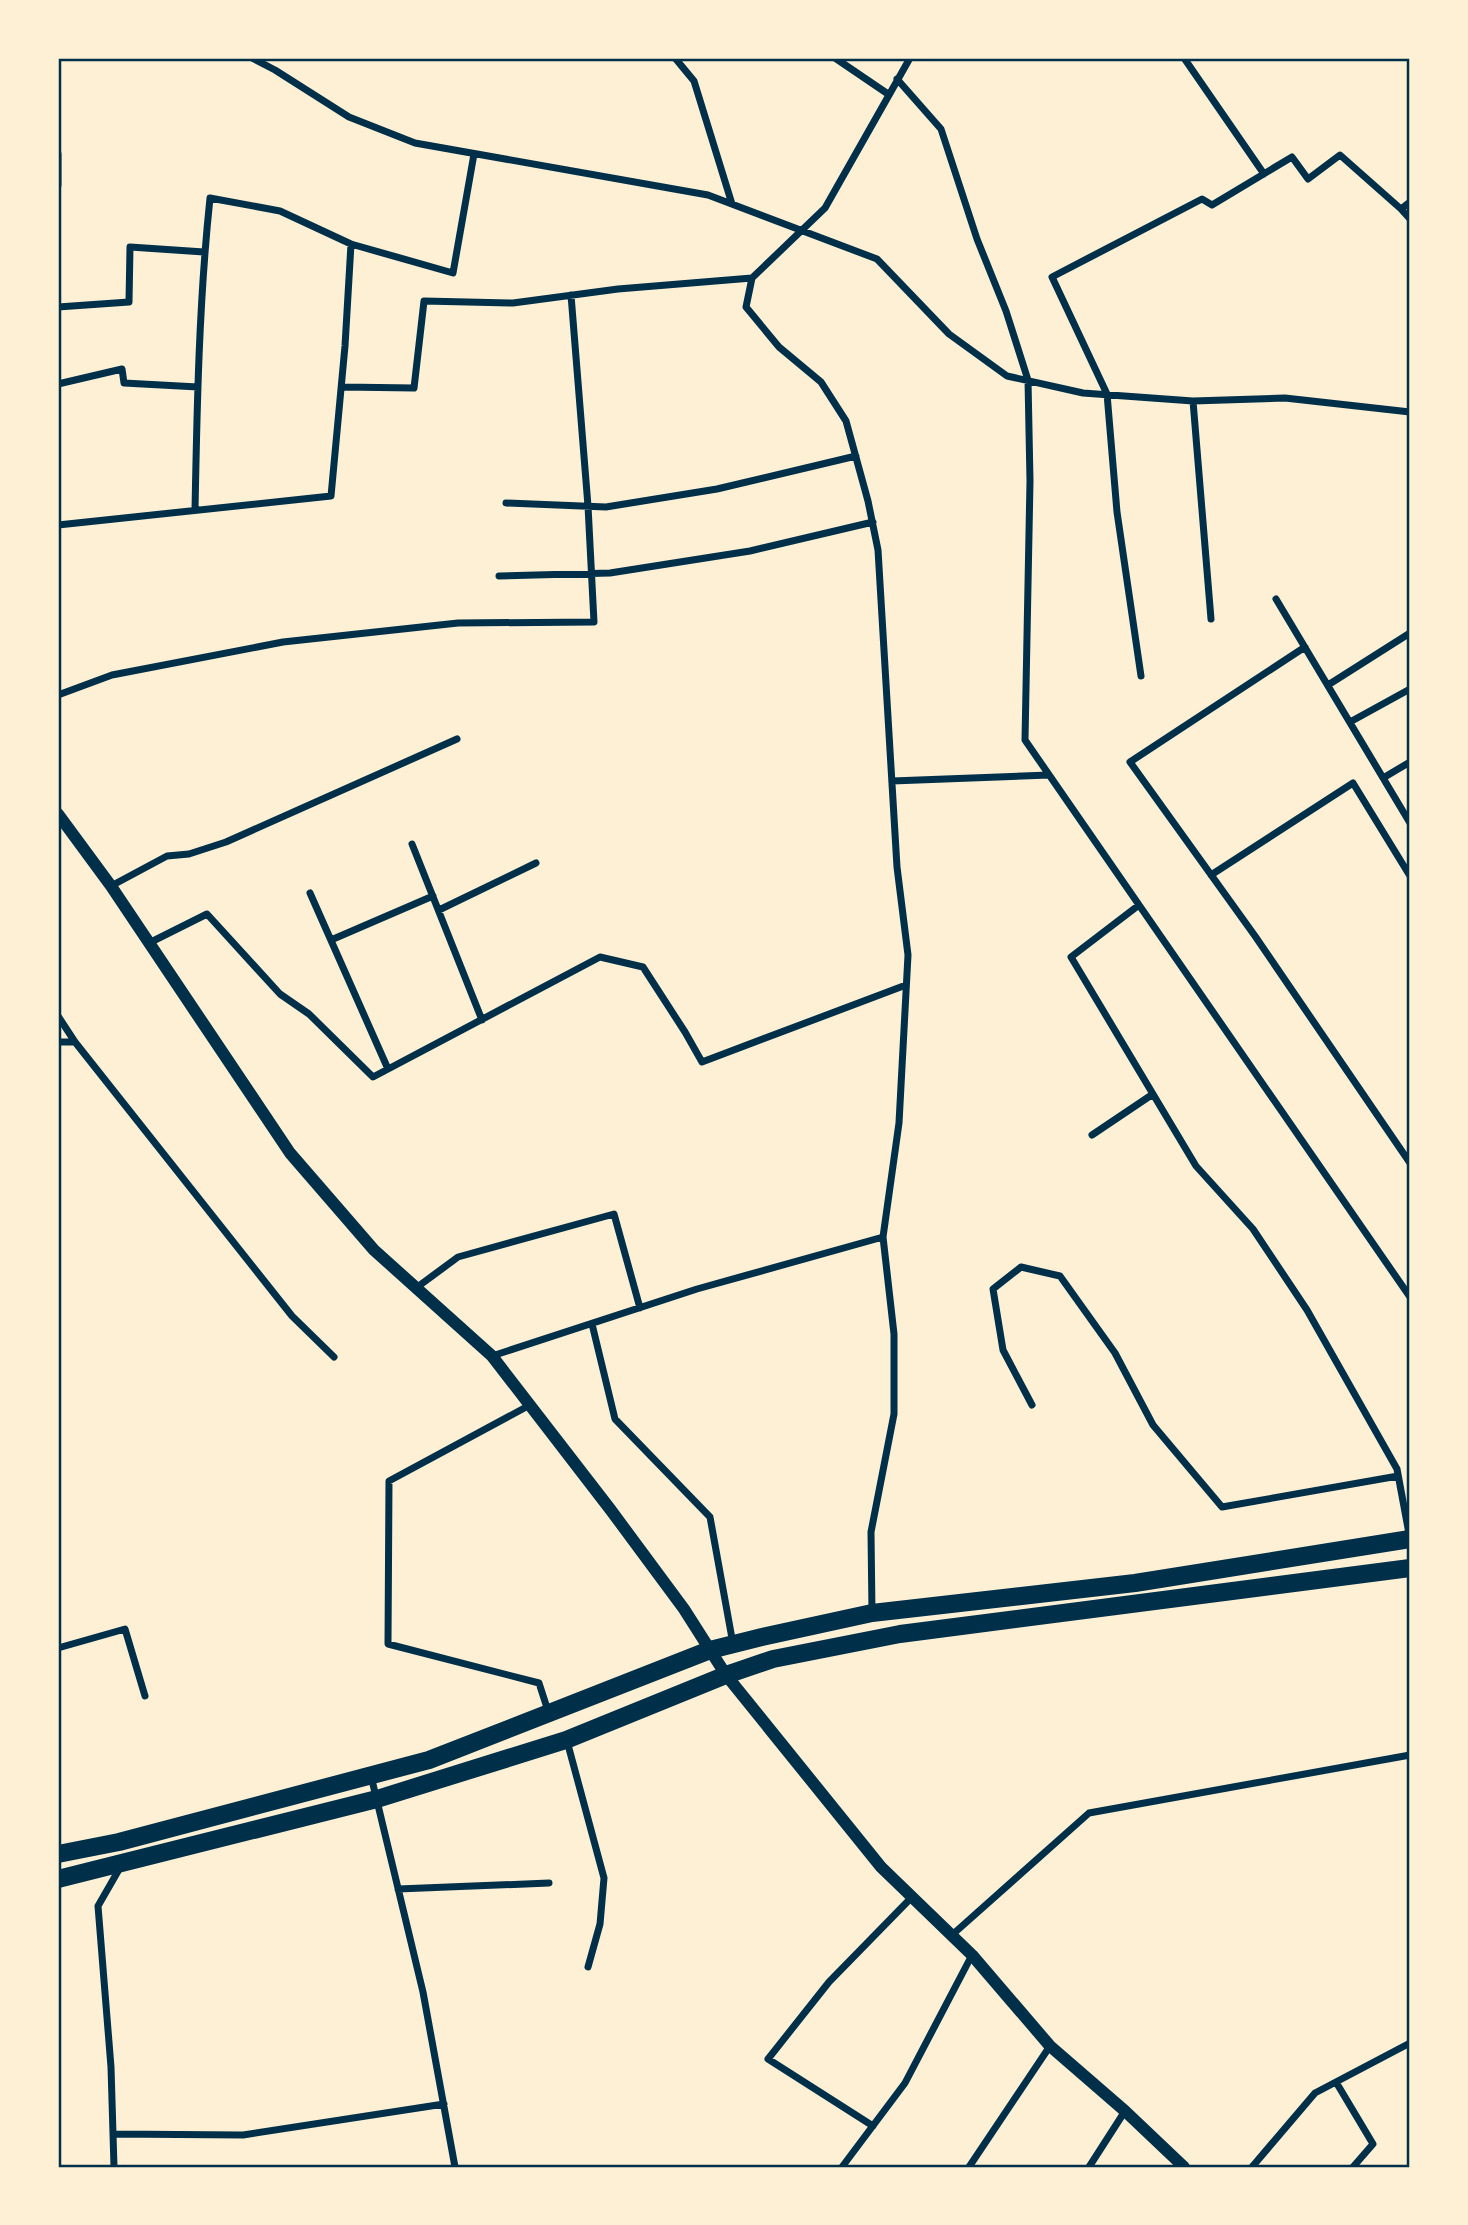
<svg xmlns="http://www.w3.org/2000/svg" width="1468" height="2225" font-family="Overpass,sans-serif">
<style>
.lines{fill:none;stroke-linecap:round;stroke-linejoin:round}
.minor{stroke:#003049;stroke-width:7}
.tertiary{stroke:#003049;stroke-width:12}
.primary{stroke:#003049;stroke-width:18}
.neatline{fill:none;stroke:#003049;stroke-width:2.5}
</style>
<rect width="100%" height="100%" fill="#fdf0d5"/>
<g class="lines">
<path class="minor" d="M252 58 275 70 349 117 415 143 708 195 877 259 949 334 1007 376 1083 393 1193 401 1285 398 1410 412
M675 58 694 81 732 204
M835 58 888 94
M1184 58 1264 174
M897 79 941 129 977 239 1006 311 1028 380 1030 481 1025 740 1410 1297
M58 154V185
M1410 202 1401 209 1410 219
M58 307 129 302 130 247 204 252
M58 384 122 369 124 383 198 387
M342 387 414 388 424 301 513 303 618 289 752 278
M1193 401 1211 619
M506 503 606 507 717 489 856 456
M195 510C197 406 199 302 210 198L280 211 351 244
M58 525 331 496 345 346 351 244 453 273 474 154
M499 576 610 573 750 551 873 522
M1276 599 1410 823
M1305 647 1130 762 1255 936 1410 1163
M1141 676 1117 512 1107 394 1052 277 1202 199 1212 205 1292 157 1308 179 1340 155 1401 209
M1328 685 1410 633
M58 695 112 675 283 642 458 623 594 622 588 506 571 295
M1350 722 1410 689
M1383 778 1410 762
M892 781 1049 775
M412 844 482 1020
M1211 875 1353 783 1410 876
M111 886 167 856 189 854 226 842 457 739
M310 893 388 1069
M1139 905 1071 957 1196 1166 1253 1229 1307 1310 1397 1469 1410 1539
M439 910 536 863
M331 940 433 896
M149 943 207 914 280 994 309 1014 373 1077 600 957 643 967 685 1032 702 1062 906 985
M58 1016 75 1042
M58 1042H75L292 1316 334 1357
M1092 1135 1153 1094
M416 1288 458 1257 614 1214 640 1308
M592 1324 615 1419 710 1517 733 1644
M492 1356 697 1289 883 1237
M530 1405 389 1481 388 1644 539 1683 549 1714
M1032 1405 1003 1350 993 1289 1021 1267 1060 1276 1115 1353 1153 1425 1222 1507 1398 1476
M872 1613 871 1532 894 1414V1334L883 1237 899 1123 908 955 897 867 878 550 868 501 846 421 821 382 779 347 746 307 752 278 825 208 910 58
M58 1648 125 1629 145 1696
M567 1741 604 1878 600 1924 588 1967
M371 1776 423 1992 455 2167
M398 1889 549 1883
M952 1935 1089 1813 1410 1755
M1336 2082 1373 2144 1353 2167
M873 2126 768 2059 829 1982 912 1897
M113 2134 243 2135 444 2104
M114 2167 111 2067 98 1906 121 1866
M842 2167 905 2083 972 1955
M969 2167 1050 2046
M1089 2167 1125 2111
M1252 2167 1315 2093 1410 2043"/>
<path class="tertiary" d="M58 814 111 886 290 1153 374 1250 492 1356 610 1509 684 1609 726 1675 881 1867 972 1955 1050 2046 1125 2111 1184 2167"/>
<path class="primary" d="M58 1854 119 1842 429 1760 710 1650 762 1637 872 1613 1135 1583 1410 1539
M58 1879 377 1799 566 1740 726 1675 773 1659 900 1634 1410 1568"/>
</g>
<rect width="1468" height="2225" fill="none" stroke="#fdf0d5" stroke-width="119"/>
<rect x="60" y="60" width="1348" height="2106" class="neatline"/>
</svg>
